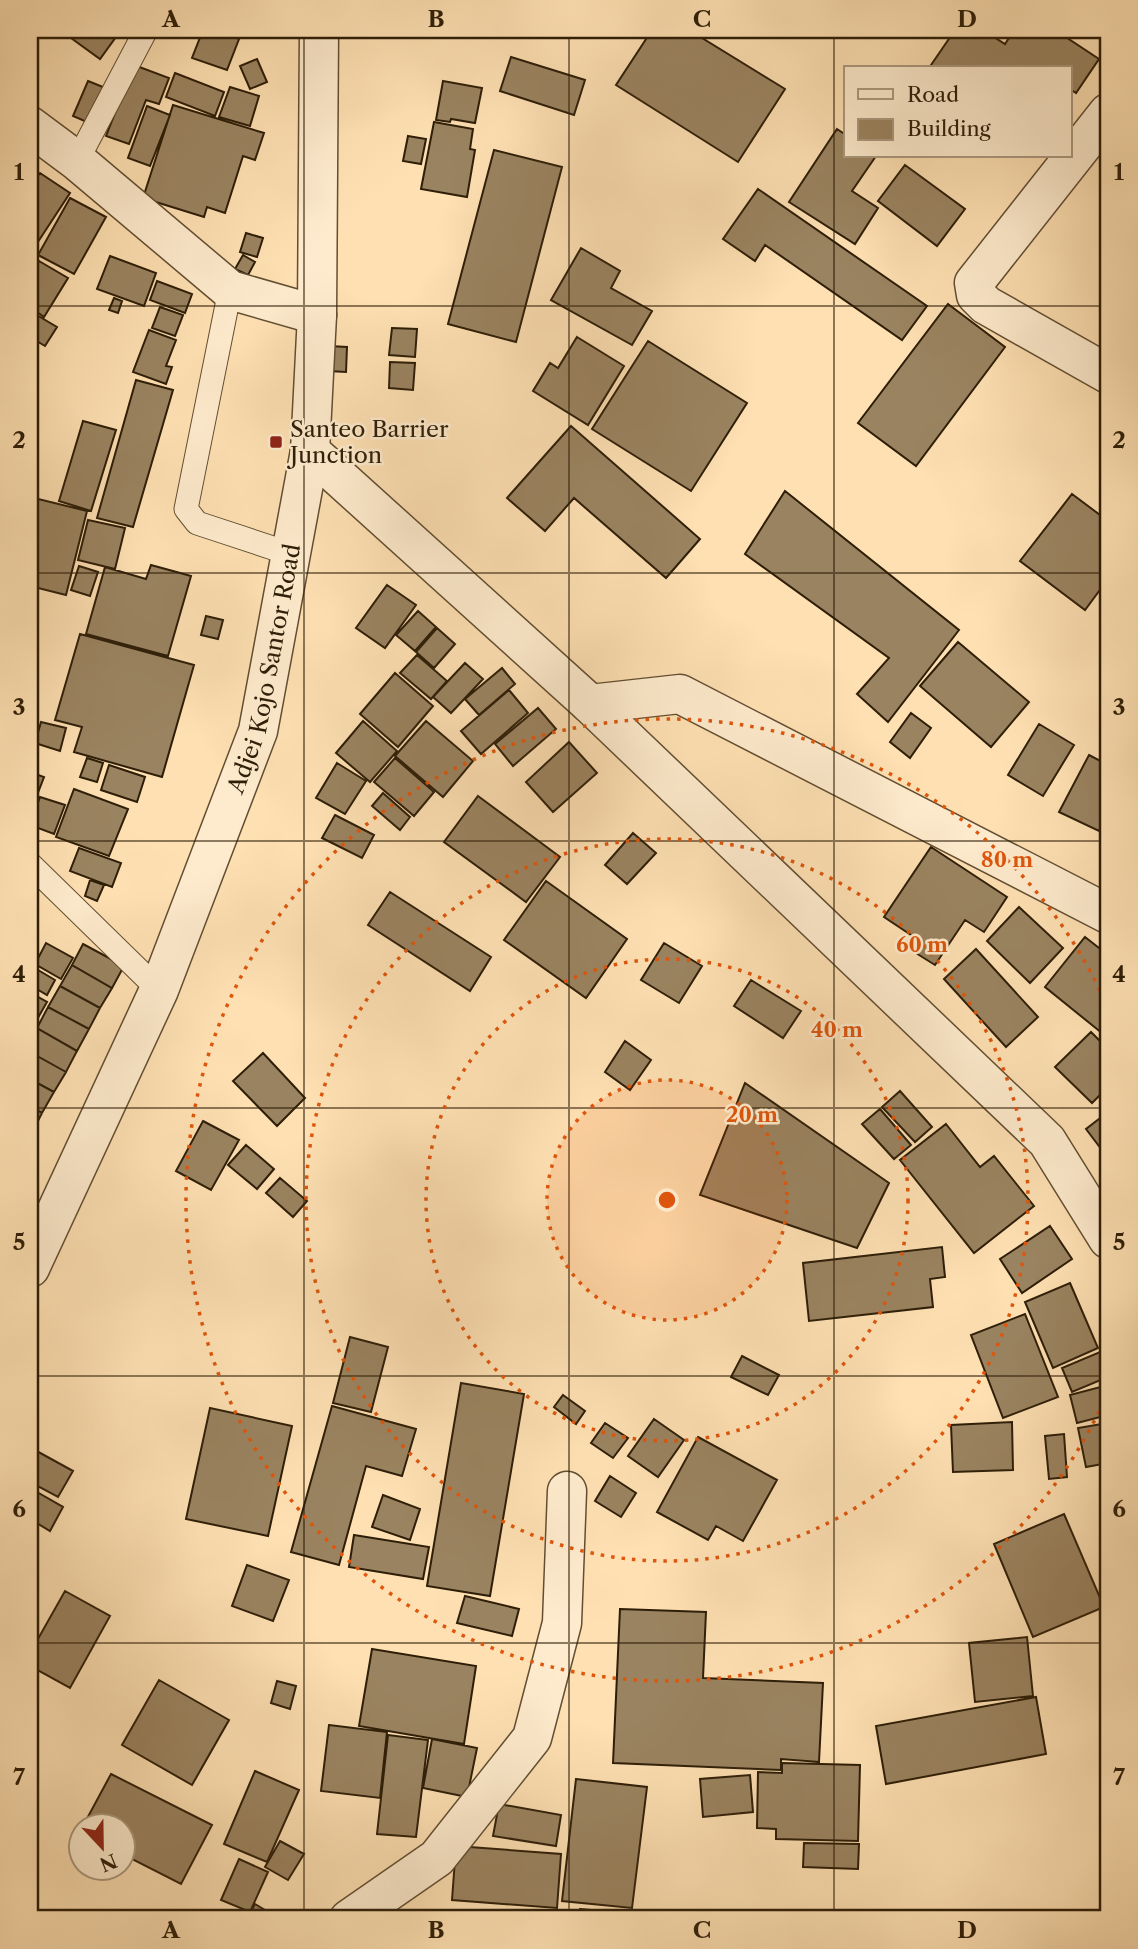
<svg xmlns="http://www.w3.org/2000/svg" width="1138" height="1949" font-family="'Libre Caslon Text',serif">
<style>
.building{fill:#9a8360;stroke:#2e1e08;stroke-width:2}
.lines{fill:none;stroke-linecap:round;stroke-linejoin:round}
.service-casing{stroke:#624e32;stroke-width:25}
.minor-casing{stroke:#624e32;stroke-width:41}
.tertiary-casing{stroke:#624e32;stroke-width:41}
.service{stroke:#feebcd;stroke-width:23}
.minor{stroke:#feebcd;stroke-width:38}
.tertiary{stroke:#feebcd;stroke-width:38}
.grid{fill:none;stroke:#2e1e08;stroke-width:2;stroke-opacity:0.55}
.ring{fill:none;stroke:#df560c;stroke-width:3.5;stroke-dasharray:3.5 7}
.poi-dot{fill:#8f2418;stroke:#feebcd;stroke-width:2.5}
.labels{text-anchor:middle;stroke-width:5;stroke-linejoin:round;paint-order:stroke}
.poi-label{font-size:23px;fill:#2e1e08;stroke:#feebcd;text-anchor:start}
.street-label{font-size:23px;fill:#2e1e08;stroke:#feebcd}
.centre{fill:#df560c;stroke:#feebcd;stroke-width:3.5}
.ring-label{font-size:21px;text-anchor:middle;font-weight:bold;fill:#df560c;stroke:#feebcd;stroke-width:5;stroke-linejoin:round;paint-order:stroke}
.neatline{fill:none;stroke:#2e1e08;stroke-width:2.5}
.grid-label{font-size:23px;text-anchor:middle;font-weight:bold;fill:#2e1e08}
</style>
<rect width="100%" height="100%" fill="#fee0b2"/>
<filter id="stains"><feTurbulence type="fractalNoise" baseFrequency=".00286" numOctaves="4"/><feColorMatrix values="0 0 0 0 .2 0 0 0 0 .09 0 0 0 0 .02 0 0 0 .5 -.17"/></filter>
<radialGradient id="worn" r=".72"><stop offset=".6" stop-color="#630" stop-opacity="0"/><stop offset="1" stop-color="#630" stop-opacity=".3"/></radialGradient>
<path class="building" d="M60 30H121L100 59Z
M203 30H216L239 39 227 70 192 58Z
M652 30H689L785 89 738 162 616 85Z
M955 30H983L1005 44 1014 30H1055L1099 59 1076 93 1070 89V68H929Z
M511 57 585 80 574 115 500 91Z
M257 59 267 82 250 89 240 66Z
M134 65 169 78 159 104 146 100 129 144 106 136Z
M175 73 224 92 215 116 166 97Z
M88 81 118 93 103 129 73 116Z
M443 81 482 88 475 123 451 119 450 122 436 120Z
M230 87 259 96 250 126 219 117Z
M173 105 264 133 255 160 243 156 225 213 207 207 204 217 143 198Z
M147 106 170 115 150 166 128 158Z
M434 122 473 129 470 149 475 150 467 197 421 189Z
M837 129 846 135V156H876L852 191 878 208 855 244 789 202Z
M408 136 426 139 421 164 403 161Z
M494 150 562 167 516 342 448 324Z
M905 165 965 209 937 246 878 201Z
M40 173 70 193 30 254V187Z
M758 189 927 306 902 340 765 245 755 261 723 239Z
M70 198 106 217 74 274 38 255Z
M246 233 263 238 257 257 240 252Z
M581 248 620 271 611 288 652 311 632 345 551 300Z
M243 255 255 262 248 275 235 269Z
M110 256 156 273 144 306 97 289Z
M39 261 68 278 44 317 30 307V276Z
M157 281 192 294 185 313 150 300Z
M114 298 122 301 118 313 109 310Z
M948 304 1005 347 916 466 858 423Z
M160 307 183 315 175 336 152 328Z
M30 311 57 327 45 346 30 337Z
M392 328 417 329 415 357 389 355Z
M149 330 176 340 166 366 172 367 166 384 133 372Z
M577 337 624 366 588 425 533 391 550 363 558 368Z
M648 341 747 403 691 491 592 429Z
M329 346 347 347 346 372 328 371Z
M390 362 415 363 413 390 389 388Z
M136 380 173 390 133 527 97 518Z
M83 421 116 430 91 511 59 501Z
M571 426 700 539 666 578 574 498 545 531 507 498Z
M785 491 959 630 888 722 857 694 889 658 745 554Z
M1072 494 1108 521V579L1085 610 1020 561Z
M30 497 87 511 66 595 30 586Z
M88 520 125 528 115 569 78 560Z
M151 565 191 576 168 656 86 634 105 567 146 579Z
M79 566 98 572 90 596 71 590Z
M387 585 416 605 385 648 356 628Z
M418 611 436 627 415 651 396 635Z
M206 616 223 620 218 639 201 635Z
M437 628 455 644 434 668 416 652Z
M80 634 194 665 162 777 74 752 82 727 55 720Z
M958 642 1029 702 991 747 920 686Z
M417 655 447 681 431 699 400 673Z
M465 663 483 679 451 713 433 697Z
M502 668 515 684 479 715 465 699Z
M395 673 433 706 398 747 360 714Z
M509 690 528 713 481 754 461 731Z
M538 708 556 729 513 766 495 744Z
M911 713 931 728 910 758 890 742Z
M363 721 397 751 370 782 336 753Z
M426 721 473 761 443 797 395 756Z
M41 722 66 728 60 751 35 743Z
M1039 724 1074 745 1043 796 1008 775Z
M569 742 597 773 553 812 526 782Z
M1089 755 1108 765V813L1099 831 1059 812Z
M87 758 103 763 97 782 80 777Z
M395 758 434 792 414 816 374 782Z
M337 763 366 781 345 814 316 798Z
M109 765 145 777 137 802 101 790Z
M30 772 44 777 34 803 30 802Z
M74 789 128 809 109 856 56 837Z
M383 793 410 817 400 830 372 806Z
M478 796 560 857 526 902 444 842Z
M40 797 65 805 54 834 30 825Z
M335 815 374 835 362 858 322 838Z
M1108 822V839L1100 833Z
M633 833 656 853 627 884 605 865Z
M931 847 1007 897 984 932 965 920 935 965 911 950 917 939 884 917Z
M79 848 121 863 112 887 70 871Z
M90 880 104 885 97 901 85 896Z
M546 881 627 939 586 998 504 940Z
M390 892 491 957 470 991 368 925Z
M1019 907 1063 948 1030 983 987 941Z
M1085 937 1108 955V1038L1045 987Z
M46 943 73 958 61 979 35 964Z
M664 943 702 966 679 1003 641 980Z
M83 944 124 966 112 988 72 965Z
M976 949 1038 1017 1006 1047 944 979Z
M72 965 112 988 100 1008 60 986Z
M33 967 55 980 47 995 30 985V973Z
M751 980 801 1011 783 1038 734 1006Z
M60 986 100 1008 89 1029 48 1007Z
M31 993 47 1002 35 1023 30 1020Z
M48 1007 89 1029 77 1051 37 1028Z
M30 1024 36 1028 30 1040Z
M37 1028 77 1051 66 1072 30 1052V1041Z
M1091 1032 1108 1049V1087L1092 1103 1055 1067Z
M625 1041 651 1060 630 1090 605 1072Z
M30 1052 66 1072 54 1092 30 1079Z
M263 1053 305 1098 277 1126 233 1081Z
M30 1079 54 1092 42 1113 30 1106Z
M745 1083 889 1183 857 1248 700 1195Z
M900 1091 932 1127 915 1142 882 1107Z
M30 1106 42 1113 31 1135 30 1134Z
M880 1109 911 1145 894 1159 862 1124Z
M1108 1112V1158L1086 1129Z
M203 1121 239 1140 211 1190 176 1171Z
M946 1124 980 1167 994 1156 1034 1206 974 1253 900 1160Z
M246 1145 274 1169 257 1189 228 1165Z
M280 1178 307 1201 293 1217 266 1193Z
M1050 1226 1072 1259 1022 1293 1000 1259Z
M942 1247 945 1277 930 1279 933 1307 809 1321 803 1263Z
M1070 1283 1098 1348 1053 1368 1025 1302Z
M1025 1314 1058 1397 1003 1418 971 1335Z
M350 1337 388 1347 371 1412 333 1403Z
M1100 1352 1108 1377 1072 1392 1062 1368Z
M742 1356 779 1375 768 1395 731 1377Z
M461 1383 524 1394 490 1596 427 1586Z
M1108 1385V1415L1077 1423 1070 1395Z
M563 1395 585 1411 576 1424 554 1407Z
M332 1406 416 1429 402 1476 366 1466 339 1565 291 1552Z
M210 1408 292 1426 268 1536 186 1519Z
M654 1419 684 1440 658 1477 628 1456Z
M1012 1422 1013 1470 953 1472 951 1425Z
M605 1423 628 1438 613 1458 591 1443Z
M1108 1423V1463L1086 1467 1078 1428Z
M1064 1434 1067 1477 1049 1479 1045 1436Z
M698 1437 777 1480 743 1541 716 1526 708 1540 657 1512Z
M33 1449 73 1471 58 1497 30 1482V1455Z
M610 1476 636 1493 621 1517 595 1501Z
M30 1488 63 1507 50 1531 30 1519Z
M383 1495 420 1509 410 1540 372 1527Z
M1064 1514 1104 1607 1033 1637 994 1544Z
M354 1535 429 1547 423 1579 349 1567Z
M247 1565 289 1580 273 1621 232 1606Z
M65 1591 110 1616 70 1688 30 1666V1653Z
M465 1596 519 1609 512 1636 457 1623Z
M620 1609 706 1612 703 1678 823 1683 819 1762 781 1759V1770L613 1763Z
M1027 1637 1033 1696 975 1702 969 1643Z
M372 1649 476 1666 464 1744 359 1726Z
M159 1680 229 1720 192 1785 122 1745Z
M277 1681 296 1686 290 1709 271 1703Z
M1036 1697 1046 1754 886 1784 876 1726Z
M329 1725 387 1732 380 1798 321 1791Z
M388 1735 428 1740 416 1837 377 1834Z
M432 1739 477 1748 467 1797 423 1788Z
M782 1763 860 1765 858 1841 776 1839V1829L757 1828 758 1772 782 1773Z
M255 1771 299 1790 267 1862 224 1844Z
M111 1774 212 1825 181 1884 122 1854V1826H83Z
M750 1775 753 1812 703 1817 700 1779Z
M576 1779 647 1787 632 1908 562 1901Z
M499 1804 561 1815 556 1846 493 1836Z
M280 1841 304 1854 288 1880 265 1867Z
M804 1843 859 1844 858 1869 803 1867Z
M456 1846 561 1854 557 1908 452 1900Z
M239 1859 268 1872 250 1912 221 1900Z
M255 1904 280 1919H247Z
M580 1909 638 1914 637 1919H579Z"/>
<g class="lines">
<g class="service-casing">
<path id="service" d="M77 161 146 30
M230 290 186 509 197 523 291 554
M30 864 159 990"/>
</g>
<g class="minor-casing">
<path id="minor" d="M1108 113 974 283 976 295 986 305 1108 374
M30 126 77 161 230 290 317 315
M590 704 680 694 1108 914
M349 1919 437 1858 532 1738 562 1623 567 1491"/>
</g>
<g class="tertiary-casing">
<g id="tertiary">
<path d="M310 451 590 704 1047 1141 1108 1239"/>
<path id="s1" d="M30 1268 159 990 258 731 310 451 317 315 319 30"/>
</g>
</g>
<use href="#service" class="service"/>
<use href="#minor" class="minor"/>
<use href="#tertiary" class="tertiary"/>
</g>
<path class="grid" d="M304 30V1919M569 30V1919M834 30V1919M30 306H1108M30 573H1108M30 841H1108M30 1108H1108M30 1376H1108M30 1643H1108"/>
<circle cx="667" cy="1200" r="120" fill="#df560c" fill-opacity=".12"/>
<g class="ring">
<circle cx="667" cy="1200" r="120"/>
<circle cx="667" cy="1200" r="241"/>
<circle cx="667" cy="1200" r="361"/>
<path d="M1108 1392A481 481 0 1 1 1108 1008"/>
</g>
<rect class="poi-dot" x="269" y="435" width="14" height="14" rx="3.5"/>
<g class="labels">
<g class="poi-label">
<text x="290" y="437">Santeo Barrier<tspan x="290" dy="26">Junction</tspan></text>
</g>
<g class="street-label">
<text dy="8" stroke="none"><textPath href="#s1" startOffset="646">Adjei Kojo Santor Road</textPath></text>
</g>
</g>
<circle cx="667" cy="1200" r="10" class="centre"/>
<g class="ring-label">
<text x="1007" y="867">80 m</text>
<text x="922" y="952">60 m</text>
<text x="837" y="1037">40 m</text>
<text x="752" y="1122">20 m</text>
</g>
<rect width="1138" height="1949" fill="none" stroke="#fee0b2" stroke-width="77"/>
<rect x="844" y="66" width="228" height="91" fill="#feebcd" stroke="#ab997e" stroke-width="2"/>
<rect x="858" y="89" width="35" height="10" fill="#feebcd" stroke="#ab997e" stroke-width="2"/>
<text x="907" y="102" font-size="21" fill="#2e1e08">Road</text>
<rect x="858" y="119" width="35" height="21" fill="#9a8360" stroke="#ab997e" stroke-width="2"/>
<text x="907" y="136" font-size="21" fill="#2e1e08">Building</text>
<g transform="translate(102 1847) rotate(158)"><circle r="33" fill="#feebcd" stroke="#ab997e" stroke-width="2"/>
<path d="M0-5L12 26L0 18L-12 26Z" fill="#8f2418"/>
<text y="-10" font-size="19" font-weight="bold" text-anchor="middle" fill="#2e1e08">N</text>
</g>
<rect x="38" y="38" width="1062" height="1872" class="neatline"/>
<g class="grid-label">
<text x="171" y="27">A</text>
<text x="436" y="27">B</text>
<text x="702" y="27">C</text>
<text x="967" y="27">D</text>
<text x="19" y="180">1</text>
<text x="1119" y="180">1</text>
<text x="19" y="448">2</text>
<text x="1119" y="448">2</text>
<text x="19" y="715">3</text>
<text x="1119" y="715">3</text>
<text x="19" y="982">4</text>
<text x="1119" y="982">4</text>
<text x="19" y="1250">5</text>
<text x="1119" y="1250">5</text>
<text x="19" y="1517">6</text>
<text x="1119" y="1517">6</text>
<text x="19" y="1785">7</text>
<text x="1119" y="1785">7</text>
<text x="171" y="1938">A</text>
<text x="436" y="1938">B</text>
<text x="702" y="1938">C</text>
<text x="967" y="1938">D</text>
</g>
<rect width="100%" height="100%" filter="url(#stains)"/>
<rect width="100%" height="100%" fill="url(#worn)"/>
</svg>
